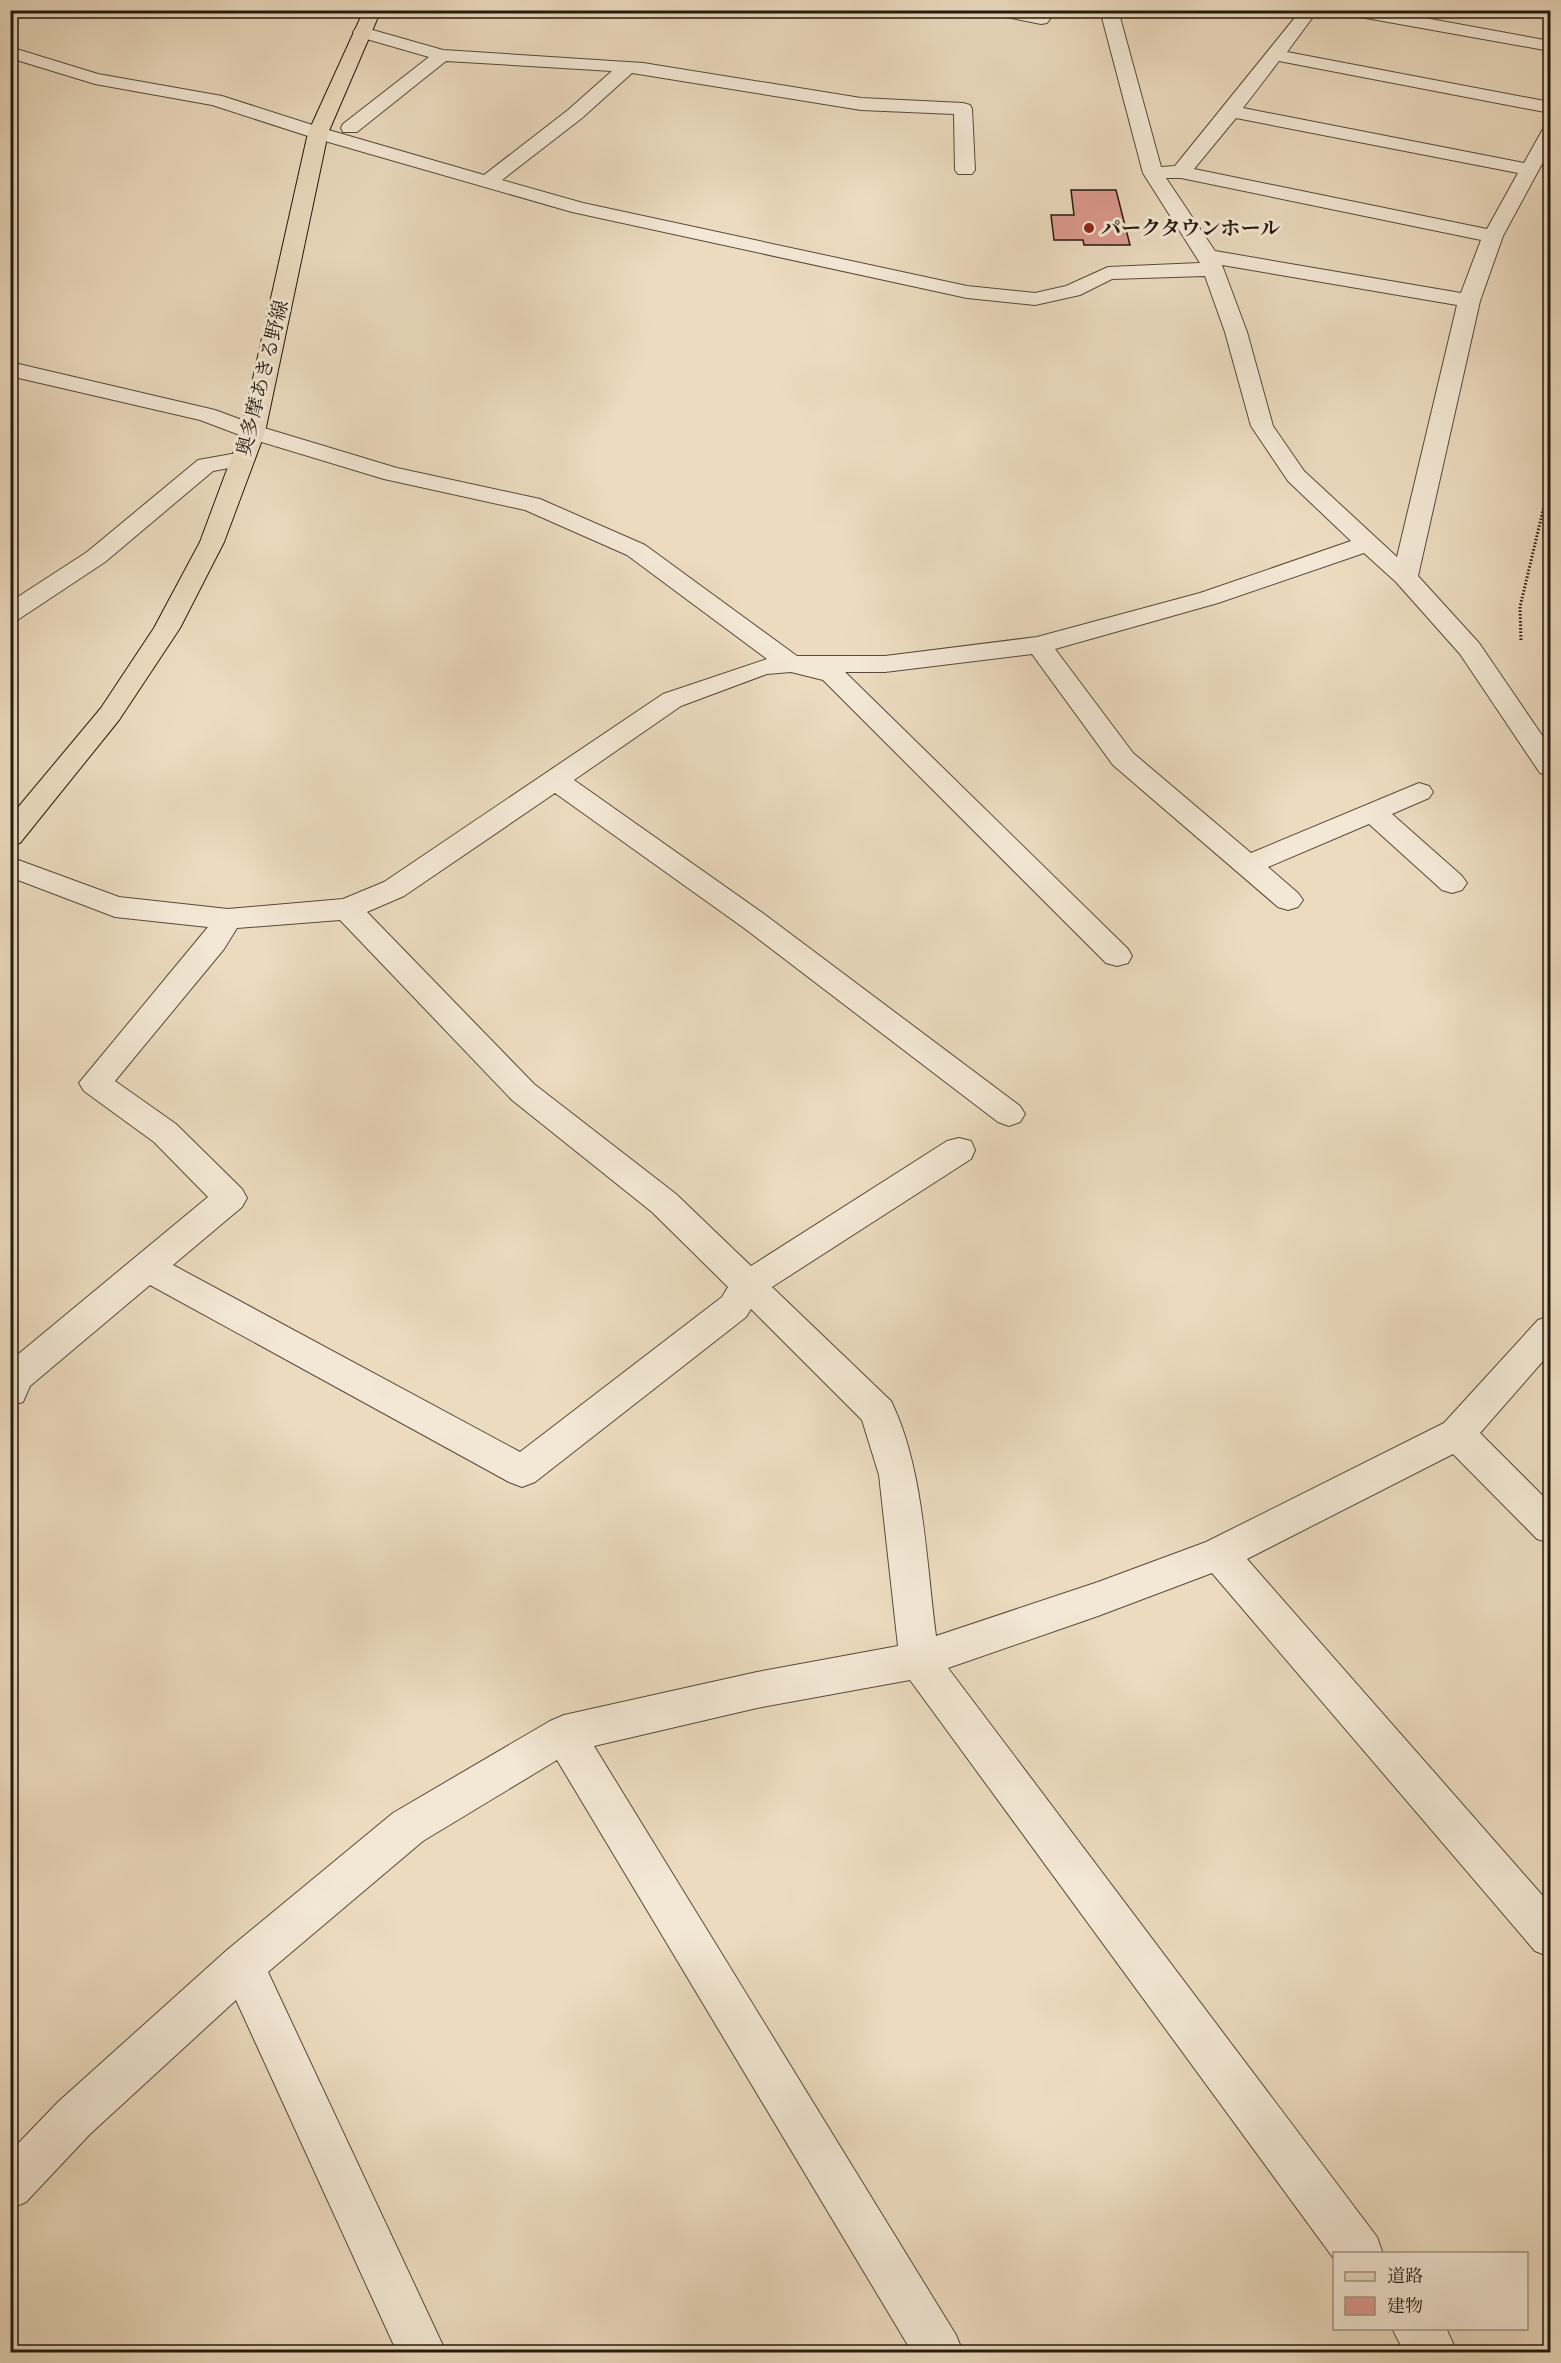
<svg xmlns="http://www.w3.org/2000/svg" width="1561" height="2363" font-family="'Gentium Book Plus','Noto Serif JP',serif">
<style>
.building{fill:#dd9a8f;stroke:#24190f;stroke-width:1.5}
.lines{fill:none;stroke-linecap:round;stroke-linejoin:round}
.minor-casing{stroke:#564a3b;stroke-width:2}
.major-casing{stroke:#24190f;stroke-width:2}
.path{stroke:#24190f;stroke-width:3;stroke-dasharray:1.5 2;stroke-linecap:butt}
.minor{fill:#f3e8d5;fill-rule:evenodd}
.major{fill:#ecdbbf;fill-rule:evenodd}
.poi-dot{fill:#8f2418;stroke:#f3e8d5;stroke-width:2}
.labels{text-anchor:middle;stroke-width:6;stroke-linejoin:round;paint-order:stroke}
.far-poi-label{font-size:20px;font-weight:bold;fill:#24190f;stroke:#f3e8d5;text-anchor:start}
.far-street-label{font-size:20px;fill:#24190f;stroke:#f3e8d5}
</style>
<rect width="100%" height="100%" fill="#ecdbbf"/>
<filter id="stains"><feTurbulence type="fractalNoise" baseFrequency=".00333" numOctaves="4"/><feColorMatrix values="0 0 0 0 .2 0 0 0 0 .09 0 0 0 0 .02 0 0 0 .5 -.17"/></filter>
<radialGradient id="worn" r=".72"><stop offset=".6" stop-color="#630" stop-opacity="0"/><stop offset="1" stop-color="#630" stop-opacity=".3"/></radialGradient>
<path class="building" d="M1071 190H1116L1130 245H1084L1083 240H1054L1051 215H1074Z"/>
<g class="lines">
<g class="minor-casing">
<path id="minor" d="M990 10H1025L1047 15 1050 19 1047 23 1041 24 992 14Z
M1100 10H1118L1161 167 1175 166 1301 10H1318L1287 52 1550 102V113L1279 61 1243 108 1524 163 1543 129 1550 127V149L1503 236 1480 301 1418 576 1479 643 1550 747V776L1540 773 1460 654 1396 582 1364 553 1218 603 1055 649 1133 753 1251 853 1419 783 1429 786 1433 792 1429 798 1392 814 1462 876 1467 883 1462 890 1452 893 1442 890 1369 824 1268 867 1298 893 1303 900 1298 907 1288 910 1278 907 1113 765 1032 654 885 672H845L1128 949 1132 956 1128 963 1117 966 1106 963 823 680 791 672 767 674 681 706 574 780 764 914 1020 1106 1025 1114 1020 1122 1009 1126 998 1122 744 928 555 793 404 896 367 912 534 1084 676 1194 751 1266 947 1141 959 1138 971 1141 975 1150 971 1159 772 1287 891 1401C924 1468 926 1562 936 1636L1098 1582 1206 1542 1444 1423 1538 1320 1550 1316V1353L1480 1433 1550 1503V1543L1537 1539 1453 1454 1247 1559 1550 1904V1957L1535 1951 1212 1573 1098 1616 948 1668 1377 2237 1383 2254H1334V2259L910 1680 757 1708 594 1746 956 2335 963 2352H912L557 1760 423 1841 268 1972 446 2352H397L236 2000 90 2134 26 2202 10 2209V2152L58 2102 227 1950 393 1813 550 1721 564 1715 757 1672 898 1646 879 1475 862 1420 751 1309 746 1317 535 1482 522 1487 509 1482 150 1285 30 1386 23 1402 10 1406V1361L208 1197 154 1142 84 1091 79 1083 208 927 115 917 10 877V857L119 897 228 909 343 899 384 882 663 694 767 659 627 555 525 510 384 479 245 437 200 420 10 376V362L215 410 261 427 397 468 540 499 645 545 797 656H885L1037 637 1200 593 1351 541 1288 481 1251 426 1225 332 1205 276 1112 279 1080 295 1035 305 967 298 572 212 311 137 212 105 95 84 10 58V47L98 74 222 96 325 129 484 175 568 110 612 71 446 61 357 132H343L341 128 343 124 429 57 356 36 353 32 356 28 362 27 443 50 643 63 861 98 963 103 970 105 972 109 975 170 972 174H958L955 170 954 114 861 110 632 73 582 118 502 180 583 203 967 286 1035 293 1066 286 1108 267 1200 263 1143 173ZM1236 118 1518 173 1487 229 1194 169ZM1166 178H1181L1481 240 1461 293 1215 251ZM1222 265 1457 305 1397 557 1304 471 1273 426 1247 332ZM340 920 512 1100 652 1212 728 1287 722 1297 520 1452 173 1265 242 1207 247 1198 242 1189 176 1124 115 1081 224 949 237 928Z
M1341 10H1381L1550 41V51L1349 15Z
M243 452 251 454 255 459 251 464 213 471 105 562 19 619 10 622V602L87 552 198 460Z
M1392 2328H1446L1457 2352H1404Z"/>
</g>
<g class="major-casing">
<path id="major" d="M364 10H381L328 133 265 432 224 542 180 628 119 720 20 843 10 845V817L101 708 154 628 200 542 241 432 308 133Z"/>
</g>
<path class="path" d="M1521 640 1520 607 1550 481"/>
<use href="#minor" class="minor"/>
<use href="#major" class="major"/>
</g>
<circle class="poi-dot" cx="1089" cy="228" r="6"/>
<g class="labels">
<g class="far-poi-label">
<text x="1101" y="235">パークタウンホール</text>
</g>
<g class="far-street-label">
<text transform="translate(262 378) rotate(-76)" y="7">奥多摩あきる野線</text>
</g>
</g>
<rect width="1561" height="2363" fill="none" stroke="#ecdbbf" stroke-width="36"/>
<rect x="12" y="12" width="1537" height="2339" fill="none" stroke="#24190f" stroke-width="3"/>
<rect x="18" y="18" width="1525" height="2327" fill="none" stroke="#24190f" stroke-width="1.5"/>
<rect x="1333" y="2252" width="195" height="78" fill="#f3e8d5" stroke="#a09586" stroke-width="1.5"/>
<rect x="1345" y="2272" width="30" height="9" fill="#ecdbbf" stroke="#a09586" stroke-width="1.5"/>
<text x="1387" y="2282" font-size="18" fill="#24190f">道路</text>
<rect x="1345" y="2297" width="30" height="18" fill="#dd9a8f" stroke="#a09586" stroke-width="1.5"/>
<text x="1387" y="2312" font-size="18" fill="#24190f">建物</text>
<rect width="100%" height="100%" filter="url(#stains)"/>
<rect width="100%" height="100%" fill="url(#worn)"/>
</svg>
